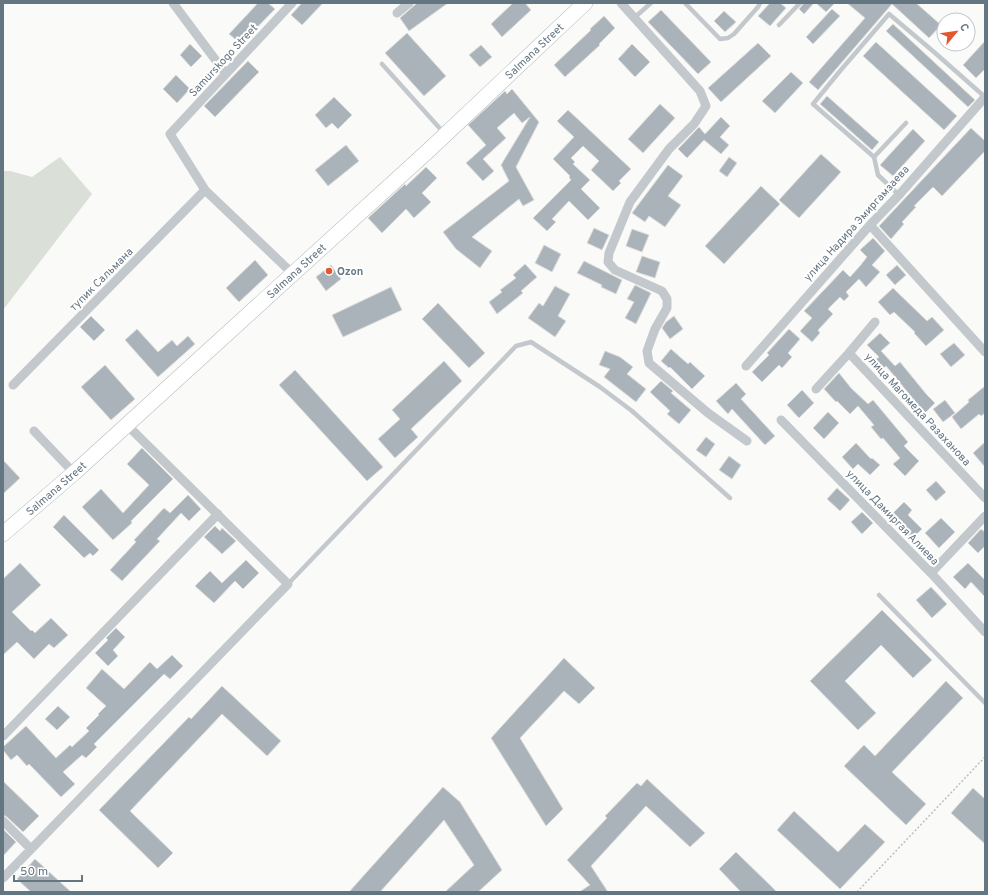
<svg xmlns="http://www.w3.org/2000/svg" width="988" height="895" font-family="Overpass,sans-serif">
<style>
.green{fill:#dadfd7}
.building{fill:#aab3b9;stroke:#dcdcda}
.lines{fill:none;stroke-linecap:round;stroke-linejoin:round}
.primary-casing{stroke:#b5babe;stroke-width:16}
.path{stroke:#bbbfc2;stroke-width:1.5;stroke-dasharray:2 2;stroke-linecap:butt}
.service{stroke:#c3c8cc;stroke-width:4.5}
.minor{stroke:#c3c8cc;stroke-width:9}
.primary{stroke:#fff;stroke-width:15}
.poi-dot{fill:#e4572e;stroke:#fff;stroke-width:1.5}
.labels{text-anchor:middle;stroke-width:4;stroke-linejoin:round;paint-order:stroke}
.street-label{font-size:11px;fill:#657683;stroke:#fff}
.poi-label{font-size:11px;font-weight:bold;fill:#657683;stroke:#fff;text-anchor:start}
</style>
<rect width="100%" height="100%" fill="#fafaf8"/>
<path class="green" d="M60 157 92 194 3 310V171H10L32 177Z"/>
<path class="building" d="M258 3H268L275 9 241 44 229 34Z
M302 3H323L302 25 291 15Z
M417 3H448L409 31 400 18Z
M513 3H525L531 10 502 37 491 24Z
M770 3H780L786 8 770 26 758 16Z
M804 3H814L804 14 799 9Z
M816 3H835L826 12Z
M847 3H916L941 25 929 38 892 4 818 90 809 82 865 18Z
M832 9 840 16 813 44 806 37Z
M661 10 711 62 698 74 648 22Z
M724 11 736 22 725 32 714 21Z
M604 16 615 28 599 44 600 45 565 77 554 65 591 30 590 29Z
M893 24 975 100 968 107 886 31Z
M407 33 446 76 424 96 385 53Z
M985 41V69L976 78 963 65Z
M876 42 957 116 944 130 863 56Z
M758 43 771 56 721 102 708 88Z
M190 44 202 56 191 67 180 55Z
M632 44 650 62 635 77 618 59Z
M481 45 492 57 480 67 469 55Z
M248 61 259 72 215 117 204 106Z
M791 72 803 83 775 113 762 101Z
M176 75 190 89 177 103 163 89Z
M512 89 539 122 516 167 534 200 523 206 519 199 472 237 492 251 480 268 456 249 443 232 509 181 501 165 530 117 522 123 514 113 497 128 506 138 483 159 494 171 483 181 466 163 486 145 468 125 505 91 507 94Z
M827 96 879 142 872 150 820 104Z
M334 97 352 115 338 129 332 123 326 128 315 115Z
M660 104 675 118 643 153 628 139Z
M568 110 631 169 619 181 621 183 613 191 591 170 599 161 583 146 571 158 575 162 573 164 590 180 581 189 600 208 588 220 569 201 552 219 556 222 547 231 533 218 571 180 569 177 570 176 553 159 574 137 557 121Z
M721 117 730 126 720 137 729 145 721 154 704 140 687 158 678 149 699 127 705 134Z
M971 128 985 141V151L942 196 933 187 914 206 916 207 902 222 904 224 891 239 879 226 924 178Z
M913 129 925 141 893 176 880 165Z
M346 145 359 161 328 186 315 170Z
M821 154 841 172 799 218 779 200Z
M729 157 737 163 727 177 719 171Z
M668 165 683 176 668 196 681 205 665 227 649 216 645 222 632 213Z
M426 167 437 178 422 193 431 202 414 218 406 209 382 233 368 218 405 184 406 186Z
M761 186 780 204 724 264 705 246Z
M594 228 609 235 602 250 587 243Z
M632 229 649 235 642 252 626 246Z
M873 238 885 251 872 265 880 272 866 287 859 279 846 292 849 296 844 301 840 297 828 309 833 314 818 330 820 333 812 342 800 331 812 318 804 311 843 270 850 277 860 266 867 257 860 250Z
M544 245 561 254 552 272 535 263Z
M642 256 660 262 655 278 636 272Z
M255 260 268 275 239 302 226 288Z
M584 261 622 280 616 294 601 287 602 285 577 273Z
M525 264 537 277 521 291 523 293 497 314 489 302 502 292 500 290 516 278 513 275Z
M331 265 341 279 326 291 316 277Z
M897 265 906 275 895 285 886 275Z
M635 285 651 293 636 324 625 318 634 302 627 299Z
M555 286 570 294 558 316 566 321 555 337 528 318 539 303 543 306Z
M391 287 402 310 343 337 332 315Z
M893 288 927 321 932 317 944 330 926 346 914 333 915 332 894 312 890 315 878 302Z
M438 303 485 353 469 368 422 319Z
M91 316 105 330 94 341 80 327Z
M674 316 683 329 670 339 662 328 666 322Z
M137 329 158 352 172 340 177 346 188 336 195 344 158 377 125 340Z
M789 329 800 339 788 353 792 357 782 368 779 365 762 382 752 372 769 355 767 353Z
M880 333 890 343 881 351 895 366 900 362 927 395 935 403 925 413 886 366 879 372 871 363 879 357 867 345Z
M954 343 965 355 951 367 940 354Z
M671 349 688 364 690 362 705 376 692 389 670 367 669 368 661 361Z
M605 351 620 357 633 367 627 374 646 389 636 402 604 377 610 369 599 365Z
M444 361 462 381 411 429 418 437 395 458 378 439 400 419 392 410Z
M105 365 135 399 111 420 81 387Z
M295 370 383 467 367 481 279 385Z
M839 373 851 388 868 404 873 400 908 442 904 446 919 461 905 476 893 464 900 458 883 438 881 439 871 427 874 425 858 406 850 414 837 401 836 402 824 389Z
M661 381 673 391 671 393 691 410 679 424 667 414 670 411 650 392Z
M736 383 746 394 741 399 775 436 765 445 732 409 728 414 716 401Z
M985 386V413L981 416 979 414 961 429 952 417 969 402 968 400Z
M802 390 814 403 799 418 787 405Z
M945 400 955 413 943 422 933 409Z
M828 412 839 423 824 439 813 428Z
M706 437 715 444 706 457 696 450Z
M985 442V467L973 453Z
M856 443 871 459 872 458 880 465 870 475 858 464 853 469 842 457Z
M142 448 173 479 131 521 132 523 113 540 82 507 101 489 123 513 149 485 127 464Z
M729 456 741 465 732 479 719 470Z
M3 460 20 478 3 494Z
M936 481 946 492 936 501 926 490Z
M837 488 850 500 840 511 827 499Z
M188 495 201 509 189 521 181 513 157 539 160 541 122 581 110 570 136 542 134 540 164 508 170 513Z
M904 502 912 510 908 515 922 529 911 540 903 531 906 528 892 514Z
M862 512 873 523 862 534 851 522Z
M64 515 99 550 93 556 90 553 84 558 53 527Z
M941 518 955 532 939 548 925 533Z
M215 526 220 531 222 528 236 541 222 554 204 537Z
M981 529 985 532V546L978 553 968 543Z
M246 560 259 573 243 589 235 581 214 603 195 586 210 571 222 583Z
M20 563 41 585 12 612 31 631 32 630 35 633 51 618 68 635 54 648 49 644 34 659 17 642 3 655V579Z
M968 563 985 580V597L971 582 965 589 953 577Z
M931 587 947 604 932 618 916 600Z
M882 610 932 660 913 678 881 645 845 681 876 713 858 730 810 681Z
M116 628 125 637 113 650 118 656 108 666 95 653 108 640 106 638Z
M172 655 183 666 170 679 164 674 94 744 97 747 86 758 82 755 63 772 75 784 61 797 29 764 27 766 17 755 11 760 3 750V747L26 726 56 758 70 745 72 747 89 731 86 728 99 715 98 714 106 706 86 688 102 669 124 689 150 662 157 669Z
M564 658 595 688 579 704 564 691 520 738 563 809 546 826 491 738Z
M946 681 963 698 892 772 926 804 906 825 844 766 864 745 875 756Z
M222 686 281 741 267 756 222 714 130 811 173 853 158 868 99 810 189 717 191 719Z
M58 706 70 717 57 730 45 719Z
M647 779 705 833 690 847 646 806 591 866 608 892H579L590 885 567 860 607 818 605 816 637 783 641 786Z
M3 781 39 816 23 832 7 817 3 815Z
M443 787 460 802 502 870 478 892H445L474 865 444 820 380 892H349Z
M973 788 985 799V844L951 813Z
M794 811 838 852 865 824 885 842 840 889 777 830Z
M3 829 16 842 3 856Z
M736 852 777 892H741L719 869Z
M35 859 71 892H31L17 879Z"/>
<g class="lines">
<g class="primary-casing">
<g id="primary">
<path id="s1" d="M3 534 74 473 429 150 585 3"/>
</g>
</g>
<path class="path" d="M857 892 985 757"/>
<path class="service" d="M685 3 720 39 728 38 734 34 758 7 760 3
M634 18 651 3
M779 25 800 3
M382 64 444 133
M874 157 813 104 840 71 889 14 934 52 985 97
M899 195 878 175 874 157 906 123
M288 584 516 346 531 342 600 387 632 411 730 498
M879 595 985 703"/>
<path class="minor" d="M173 3 226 74
M292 3 170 134 205 190 293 274
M621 3 700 91 706 106 694 124 669 149 630 202 609 253 608 262 615 270 662 291 667 299V308L655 329 647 351 649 363 708 413 747 441
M397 13 409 3
M870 225 985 352
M849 353 985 498
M746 366 870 225 899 195 985 97
M13 385 205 190
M816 389 849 353 875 322
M781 420 931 573 985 632
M34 431 74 473
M931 573 985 516
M3 736 218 514
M3 821 31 849
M3 878 288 584 127 425"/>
<use href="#primary" class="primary"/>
</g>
<circle class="poi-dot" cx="329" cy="271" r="4"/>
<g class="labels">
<g class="street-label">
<text dy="4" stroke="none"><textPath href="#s1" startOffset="718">Salmana Street</textPath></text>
<text transform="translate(223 60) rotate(-47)" y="4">Samurskogo Street</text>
<text transform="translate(856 223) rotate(-48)" y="4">улица Надира Эмиргамзаева</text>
<text dy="4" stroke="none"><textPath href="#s1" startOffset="394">Salmana Street</textPath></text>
<text transform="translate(101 279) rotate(-45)" y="4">тупик Сальмана</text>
<text transform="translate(918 409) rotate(47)" y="4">улица Магомеда Разаханова</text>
<text dy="4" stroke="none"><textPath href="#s1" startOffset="70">Salmana Street</textPath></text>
<text transform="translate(893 517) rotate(46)" y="4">улица Дамиргая Алиева</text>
</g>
<g class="poi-label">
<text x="337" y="275">Ozon</text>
</g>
</g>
<rect width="988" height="895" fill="none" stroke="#657683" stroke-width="8"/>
<g transform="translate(956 32) rotate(61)"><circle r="19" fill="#ffffff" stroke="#c1c8cd"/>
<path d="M0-3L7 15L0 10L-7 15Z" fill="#e4572e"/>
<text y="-6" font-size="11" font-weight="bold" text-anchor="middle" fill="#657683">С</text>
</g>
<path d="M14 875v6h68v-6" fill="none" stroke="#657683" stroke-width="2"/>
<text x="20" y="875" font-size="12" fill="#657683" stroke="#ffffff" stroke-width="3" paint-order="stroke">50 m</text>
</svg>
